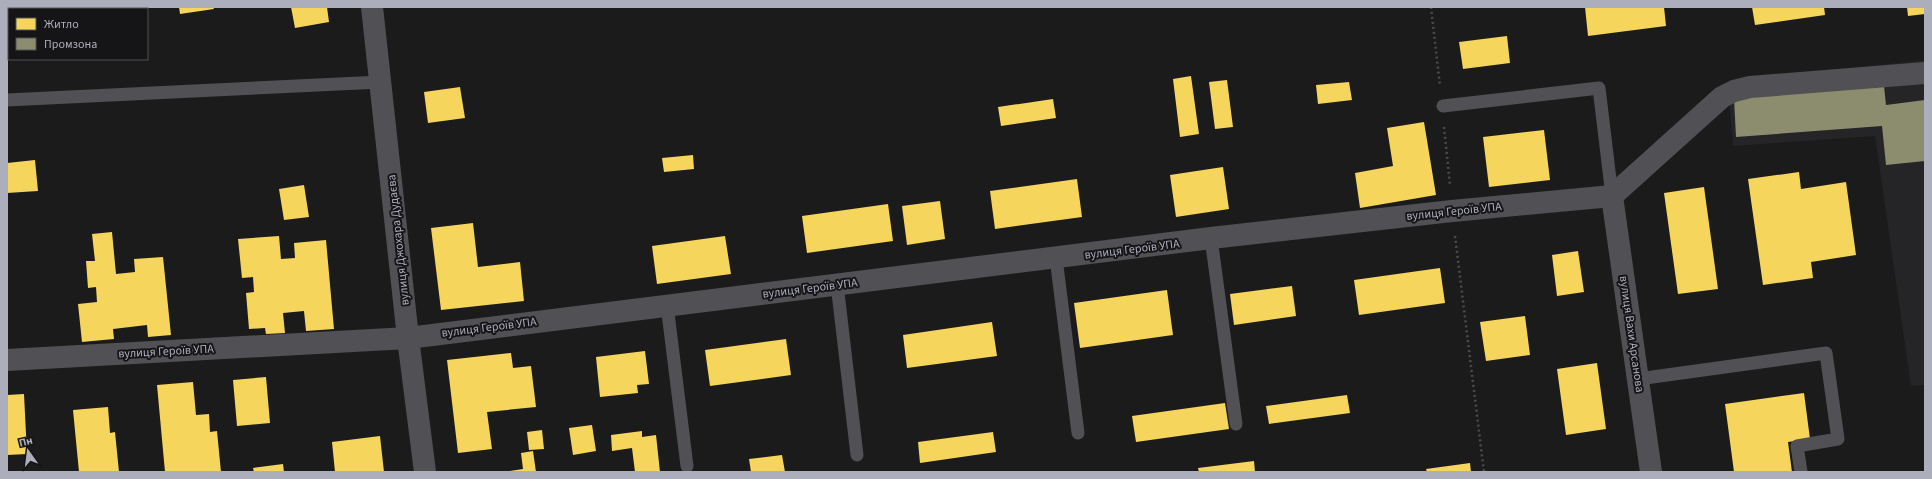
<svg xmlns="http://www.w3.org/2000/svg" width="1932" height="479" font-family="'Source Sans 3',sans-serif">
<style>
.built{fill:#252527}
.homes{fill:#f6d55c}
.industry{fill:#8c8c6e}
.lines{fill:none;stroke-linecap:round;stroke-linejoin:round}
.path{stroke:#4c4c50;stroke-width:2.5;stroke-dasharray:2 3;stroke-linecap:butt}
.service{stroke:#515155;stroke-width:13}
.minor{stroke:#515155;stroke-width:22}
.labels{text-anchor:middle;stroke-width:4;stroke-linejoin:round;paint-order:stroke}
.street-label{font-size:12px;fill:#adaebb;stroke:#151517}
</style>
<rect width="100%" height="100%" fill="#1b1b1b"/>
<path class="built" d="M1925 60V385L1911 386 1875 136 1733 146 1728 82Z"/>
<path class="homes" d="M71 7H114V9H71Z
M179 7H213L214 9 180 14Z
M291 7H327L329 22 295 28Z
M1585 7H1664L1666 26 1588 36Z
M1752 7H1824L1825 15 1755 25Z
M1907 7H1925V14L1908 16Z
M7 16 9 24V32H7Z
M1507 36 1510 63 1463 69 1459 42Z
M1191 76 1199 134 1180 137 1173 79Z
M1227 80 1233 127 1215 129 1209 82Z
M1349 82 1352 100 1318 104 1316 85Z
M460 87 465 118 428 123 424 92Z
M1053 99 1056 118 1001 126 998 107Z
M1424 122 1436 195 1360 208 1355 173 1393 166 1387 128Z
M1544 130 1550 180 1489 187 1483 137Z
M693 155 694 169 664 172 662 158Z
M35 160 38 191 7 193V163Z
M1223 167 1229 209 1176 217 1170 175Z
M1799 172 1801 189 1846 182 1856 255 1811 262 1813 278 1763 285 1748 179Z
M1077 179 1082 217 995 229 990 191Z
M304 185 309 217 284 220 279 189Z
M1704 187 1718 289 1678 294 1664 193Z
M940 201 945 239 907 245 902 206Z
M888 204 893 241 807 253 802 216Z
M473 223 478 267 520 262 524 301 441 310 431 228Z
M112 232 116 274 135 272 134 259 163 257 171 335 148 337 147 325 113 329 114 339 82 342 78 304 97 302 96 287 88 288 86 261H95L92 234Z
M279 236 281 259 295 258 294 243 326 240 334 329 306 331 304 311 283 313 285 333 266 334 265 328 249 329 246 293 254 292 253 277 242 278 238 239Z
M725 236 731 274 657 284 652 246Z
M1578 251 1584 292 1557 296 1552 255Z
M1440 268 1445 303 1359 315 1354 280Z
M1292 286 1296 316 1234 325 1230 294Z
M1167 290 1173 335 1080 348 1074 303Z
M1525 316 1530 355 1486 361 1480 322Z
M992 322 997 356 907 368 903 335Z
M786 339 791 375 710 386 705 350Z
M645 351 649 384 637 385 638 393 600 397 596 357Z
M511 353 513 368 531 366 536 407 487 412 492 449 458 453 447 360Z
M1597 363 1606 429 1566 435 1557 369Z
M266 377 270 423 237 426 233 380Z
M193 382 196 415 209 414 210 432 217 431 221 472H165L157 385Z
M1804 393 1810 439 1788 442 1792 472H1734L1725 404Z
M24 394 27 454 7 455V395Z
M1347 395 1350 413 1269 424 1266 406Z
M1225 403 1229 429 1136 442 1132 416Z
M108 407 110 433 115 432 119 472H79L73 410Z
M592 425 596 451 573 455 569 428Z
M542 430 544 449 529 450 527 432Z
M642 431V437L656 435 660 472H635L632 448 612 451 611 435Z
M993 432 996 452 920 463 918 442Z
M380 436 384 472H335L332 442Z
M533 451 536 472H504L523 469 521 453Z
M782 455 785 472H751L749 459Z
M1254 461 1255 472H1199L1198 468Z
M1470 463 1471 472H1427L1426 469Z
M283 464 284 472H254L253 468Z"/>
<path class="industry" d="M1884 86 1886 105 1925 100V161L1886 165 1882 126 1736 137 1734 98Z"/>
<g class="lines">
<path class="path" d="M1431 7 1440 86
M1444 127 1450 185
M1455 236 1484 472"/>
<path class="service" d="M7 100 381 82
M1443 106 1599 88 1612 196
M1211 238 1236 424
M1056 258 1078 433
M837 284 857 455
M667 305 687 466
M1638 379 1826 353 1838 439 1797 446 1801 472"/>
<path class="minor" d="M372 7 408 338 425 472
M1612 196 1722 97 1734 91 1750 87 1925 73
M1612 196 1651 472
M7 360 408 338 1211 238 1452 211 1612 196"/>
</g>
<g class="labels">
<g class="street-label">
<text transform="translate(1454 211) rotate(-6)" y="4">вулиця Героїв УПА</text>
<text transform="translate(398 240) rotate(-96)" y="4">вулиця Джохара Дудаєва</text>
<text transform="translate(1132 249) rotate(-7)" y="4">вулиця Героїв УПА</text>
<text transform="translate(810 288) rotate(-7)" y="4">вулиця Героїв УПА</text>
<text transform="translate(489 327) rotate(-7)" y="4">вулиця Героїв УПА</text>
<text transform="translate(1632 334) rotate(82)" y="4">вулиця Вахи Арсанова</text>
<text transform="translate(166 351) rotate(-3)" y="4">вулиця Героїв УПА</text>
</g>
</g>
<rect width="1932" height="479" fill="none" stroke="#adaebb" stroke-width="16"/>
<rect x="8" y="8" width="140" height="52" fill="#151517" stroke="#525259"/>
<rect x="16" y="18" width="20" height="12" fill="#f6d55c" stroke="#525259"/>
<text x="44" y="28" font-size="12" fill="#adaebb">Житло</text>
<rect x="16" y="38" width="20" height="12" fill="#8c8c6e" stroke="#525259"/>
<text x="44" y="48" font-size="12" fill="#adaebb">Промзона</text>
<g transform="translate(28 451) rotate(346)" stroke="#151517" stroke-width="3" paint-order="stroke">
<path d="M0-3L7 15L0 10L-7 15Z" fill="#adaebb"/>
<text y="-6" font-size="11" font-weight="bold" text-anchor="middle" fill="#adaebb">Пн</text>
</g>
</svg>
